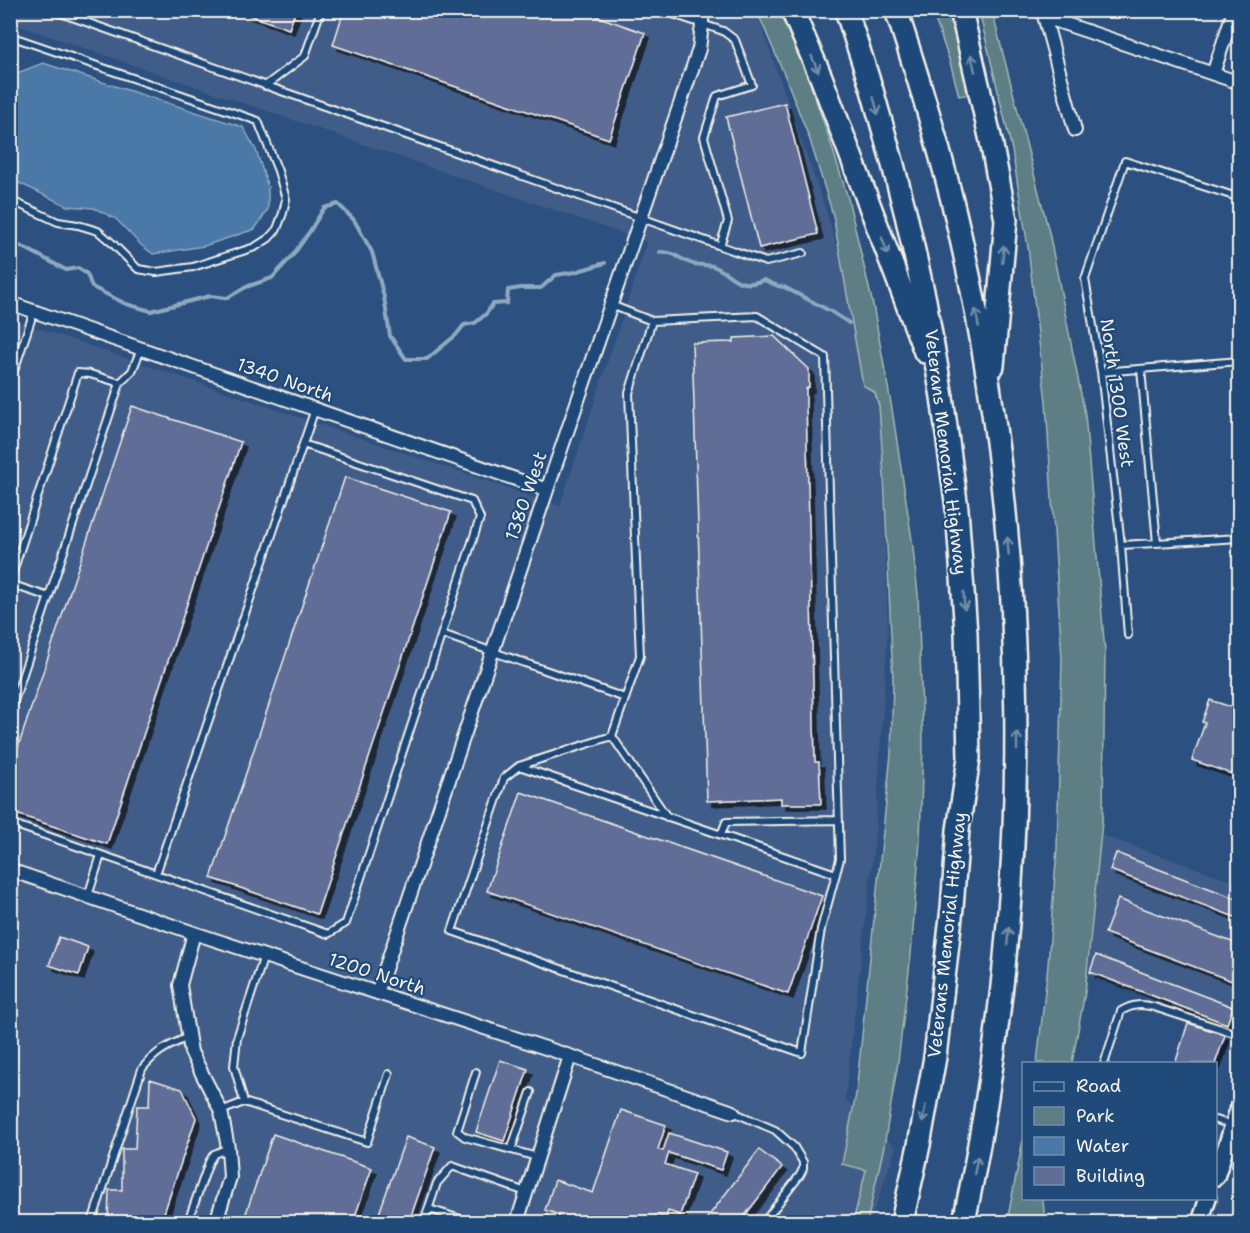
<svg xmlns="http://www.w3.org/2000/svg" width="1250" height="1233" font-family="'Shantell Sans',sans-serif">
<style>
.built{fill:#405c88}
.green{fill:#5b7e84;stroke:#a8b8b6;stroke-width:1.5}
.water{fill:#4b79a7;stroke:#8fa9c1;stroke-width:1.5}
.lines{fill:none;stroke-linecap:round;stroke-linejoin:round}
.stream{stroke:#8fa9c1;stroke-width:4}
.building{fill:#616d96;stroke:#f4f1e8;stroke-width:1.5;filter:url(#shadow)}
.service-casing{stroke:#f4f1e8;stroke-width:10}
.minor-casing{stroke:#f4f1e8;stroke-width:16}
.tertiary-casing{stroke:#f4f1e8;stroke-width:20}
.motorway-casing{stroke:#f4f1e8;stroke-width:26}
.service{stroke:#1f4a7a;stroke-width:6}
.minor{stroke:#1f4a7a;stroke-width:12}
.tertiary{stroke:#1f4a7a;stroke-width:15}
.motorway{stroke:#1f4a7a;stroke-width:21}
.oneway{stroke:#748da6}
.labels{text-anchor:middle;stroke-width:4.5;stroke-linejoin:round;paint-order:stroke}
.street-label{font-size:18px;fill:#f4f1e8;stroke:#1f4a7a}
</style>
<defs>
<filter id="shadow"><feDropShadow dx="5" dy="5" stdDeviation="0" flood-color="#0009"/></filter>
</defs>
<rect width="100%" height="100%" fill="#2c507f"/>
<filter id="ink" filterUnits="userSpaceOnUse"><feTurbulence type="fractalNoise" baseFrequency=".0167" numOctaves="2"/><feDisplacementMap in="SourceGraphic" scale="12" xChannelSelector="R" yChannelSelector="G"/><feConvolveMatrix kernelMatrix="1 2 1 2 8 2 1 2 1" color-interpolation-filters="sRGB"/></filter>
<g filter="url(#ink)">
<path class="built" d="M11 10 756 11 828 216 880 407 888 629 875 837 845 1099 896 1148 870 1222H11V319L560 506 647 242 11 23Z
M1101 835 1239 883V1035L1088 975Z"/>
<path class="green" d="M757 11H779L782 17 809 80 830 141 848 198 873 305 892 409 912 540 918 594 923 744 920 841 911 954 898 1062 884 1146 867 1222H853L866 1170 842 1164 856 1094 891 754 893 681 884 477 879 406 875 393 863 385 833 215 810 140 785 76Z
M932 11H949L970 94 959 96 950 62Z
M979 11H992L1049 232 1085 414 1105 652 1103 812 1085 992 1072 1063H1037L1048 965 1057 849 1062 659 1046 402 1028 247 1012 150Z
M1023 1140 1024 1198 1045 1199 1043 1201 1045 1222H1007Z"/>
<path class="water" d="M43 63 243 127 256 150 268 187V209L255 229 204 246 153 254 141 245 116 219 94 208 67 206 11 179 10 82 12 75Z"/>
<g class="lines">
<path class="stream" d="M10 243 27 249 66 270 78 268 87 274 92 287 126 304 151 311 210 296 227 298 246 287 272 278 293 255 310 231 324 208 338 204 354 220 372 252 384 297 390 336 406 359H427L456 335 464 325 475 323 486 314 493 304 507 303 508 290 521 288H541L556 275 575 272 605 263
M660 252C676 252 677 258 690 263 697 266 706 264 713 266 735 275 736 290 764 280L778 286 784 287 832 312 849 323"/>
</g>
<path class="building" d="M234 10H296L289 29Z
M344 10H579L645 33 609 139 333 45Z
M785 103 818 234 759 248 726 117Z
M774 336 809 369V387L806 389V405L815 762H819L821 804H781V798L707 801 692 343 734 342V338Z
M132 406 241 442 107 844 10 812V771Z
M345 477 451 512 317 914 211 878Z
M1210 700 1240 710V777L1192 760 1205 723 1202 722Z
M521 792 822 896 788 994 487 891Z
M1116 853 1240 900V919L1110 870Z
M1118 899 1240 945V984L1105 933Z
M59 937 88 947 79 975 49 965Z
M1096 955 1233 1007 1227 1024 1090 972Z
M1188 1023 1225 1035 1215 1064H1175Z
M500 1060 528 1069 504 1141 476 1132Z
M150 1079 182 1089 196 1118 161 1222H108L109 1190H122V1149H135L137 1106H149Z
M621 1110 666 1125 658 1149 663 1151 669 1133 727 1152 721 1170 669 1153 665 1164 694 1174 680 1215 668 1211 666 1218 656 1215 653 1222H586L569 1217 567 1222H542L544 1215 558 1220 559 1215 545 1210 555 1180 593 1193Z
M273 1134 372 1168 353 1222H243Z
M406 1137 435 1147 409 1222H376Z
M759 1150 782 1167 740 1222H704Z"/>
<g class="lines">
<g class="service-casing">
<path id="service" d="M52 10 766 262 803 253
M661 10 723 31 735 40 752 85 717 96 704 137 728 221 720 246
M10 36 258 121 278 171 286 199 283 213 277 229 269 238 255 247 193 267 156 272 138 269 112 243 98 231 78 225 58 222 10 200
M265 86 305 56 321 10
M611 305 652 321 757 316 825 357 840 859 821 929 802 1053 452 931 504 778 519 766 612 736 640 656 629 393 652 321
M1141 369 1157 543
M1101 372 1240 361
M10 383 34 311
M1121 545 1240 538
M10 581 78 373 90 374 120 383 132 371 141 349
M10 584 49 597
M442 634 625 698
M1128 635 1121 545 1101 372 1085 279 1125 161 1240 198
M10 713 120 383
M612 736 667 817
M519 766 836 874
M10 823 328 934 346 923 480 518 472 501 303 444
M721 835 726 822 839 820
M156 874 315 409
M88 896 101 855
M1104 1064 1121 1011C1133 1004 1141 1004 1154 1007L1240 1035
M476 1072 457 1131 465 1137 537 1157
M244 1102 367 1142 389 1074
M221 1111 244 1102 234 1066 237 1038 264 956
M733 1112 775 1130 794 1147 803 1162V1169L800 1175 764 1222
M1216 1120 1232 1125
M511 1150 531 1092
M429 1209 470 1222
M1091 1221 1095 1222
M92 1222 142 1069C156 1051 168 1046 188 1037
M188 1222 209 1162 214 1154 228 1148
M424 1222 437 1183 452 1166 526 1192"/>
</g>
<g class="minor-casing">
<path id="minor" d="M1043 12 1075 130
M1045 17 1240 83
M1213 74 1234 10
M10 303 547 490
M10 870 194 933 570 1056 733 1112
M194 933 180 985 191 1052 221 1111 228 1148 230 1177 216 1222
M377 993 547 490 699 49 702 25V10
M517 1222 570 1056"/>
</g>
<g class="tertiary-casing">
<path id="tertiary" d="M1216 1177 1240 1104
M1200 1222 1208 1198"/>
</g>
<g class="motorway-casing">
<path id="motorway" d="M792 10 821 77 925 352
M846 10 872 90 892 161 906 215 925 300 942 397 957 509 966 633 969 758 958 830 952 908 935 1057 919 1145 902 1222
M896 10C917 73 936 136 952 200 1034 538 1036 883 964 1222
M961 10 991 141 1006 220 993 366"/>
</g>
<use href="#service" class="service"/>
<use href="#minor" class="minor"/>
<use href="#tertiary" class="tertiary"/>
<use href="#motorway" class="motorway"/>
</g>
<defs><path id="oneway-shaft" d="M-6 0H5M1.5-3L5.5 0L1.5 3" fill="none" stroke-width="1.6" stroke-linecap="round" stroke-linejoin="round" transform="scale(1.5)"/></defs>
<g class="oneway">
<use href="#oneway-shaft" transform="translate(973 63) rotate(-103)"/>
<use href="#oneway-shaft" transform="translate(815 64) rotate(67)"/>
<use href="#oneway-shaft" transform="translate(876 106) rotate(74)"/>
<use href="#oneway-shaft" transform="translate(885 246) rotate(69)"/>
<use href="#oneway-shaft" transform="translate(1003 254) rotate(-85)"/>
<use href="#oneway-shaft" transform="translate(977 318) rotate(-101)"/>
<use href="#oneway-shaft" transform="translate(1008 546) rotate(-94)"/>
<use href="#oneway-shaft" transform="translate(964 601) rotate(87)"/>
<use href="#oneway-shaft" transform="translate(1017 741) rotate(-90)"/>
<use href="#oneway-shaft" transform="translate(1008 936) rotate(-85)"/>
<use href="#oneway-shaft" transform="translate(924 1114) rotate(100)"/>
<use href="#oneway-shaft" transform="translate(976 1165) rotate(-79)"/>
</g>
</g>
<g class="labels">
<g class="street-label">
<text transform="translate(285 380) rotate(19)" y="6">1340 North</text>
<text transform="translate(1117 393) rotate(82)" y="6">North 1300 West</text>
<text transform="translate(946 452) rotate(83)" y="6">Veterans Memorial Highway</text>
<text transform="translate(526 496) rotate(-71)" y="6">1380 West</text>
<text transform="translate(947 935) rotate(-84)" y="6">Veterans Memorial Highway</text>
<text transform="translate(377 974) rotate(18)" y="6">1200 North</text>
</g>
</g>
<rect width="1250" height="1233" fill="none" stroke="#1f4a7a" stroke-width="36"/>
<rect x="18" y="18" width="1214" height="1197" fill="none" stroke="#f4f1e8" stroke-width="2" filter="url(#ink)"/>
<rect x="1022" y="1062" width="195" height="138" fill="#1f4a7a" stroke="#748da6" stroke-width="1.5"/>
<rect x="1034" y="1082" width="30" height="9" fill="#1f4a7a" stroke="#748da6" stroke-width="1.5"/>
<text x="1076" y="1092" font-size="18" fill="#f4f1e8">Road</text>
<rect x="1034" y="1107" width="30" height="18" fill="#5b7e84" stroke="#748da6" stroke-width="1.5"/>
<text x="1076" y="1122" font-size="18" fill="#f4f1e8">Park</text>
<rect x="1034" y="1137" width="30" height="18" fill="#4b79a7" stroke="#748da6" stroke-width="1.5"/>
<text x="1076" y="1152" font-size="18" fill="#f4f1e8">Water</text>
<rect x="1034" y="1167" width="30" height="18" fill="#616d96" stroke="#748da6" stroke-width="1.5"/>
<text x="1076" y="1182" font-size="18" fill="#f4f1e8">Building</text>
</svg>
